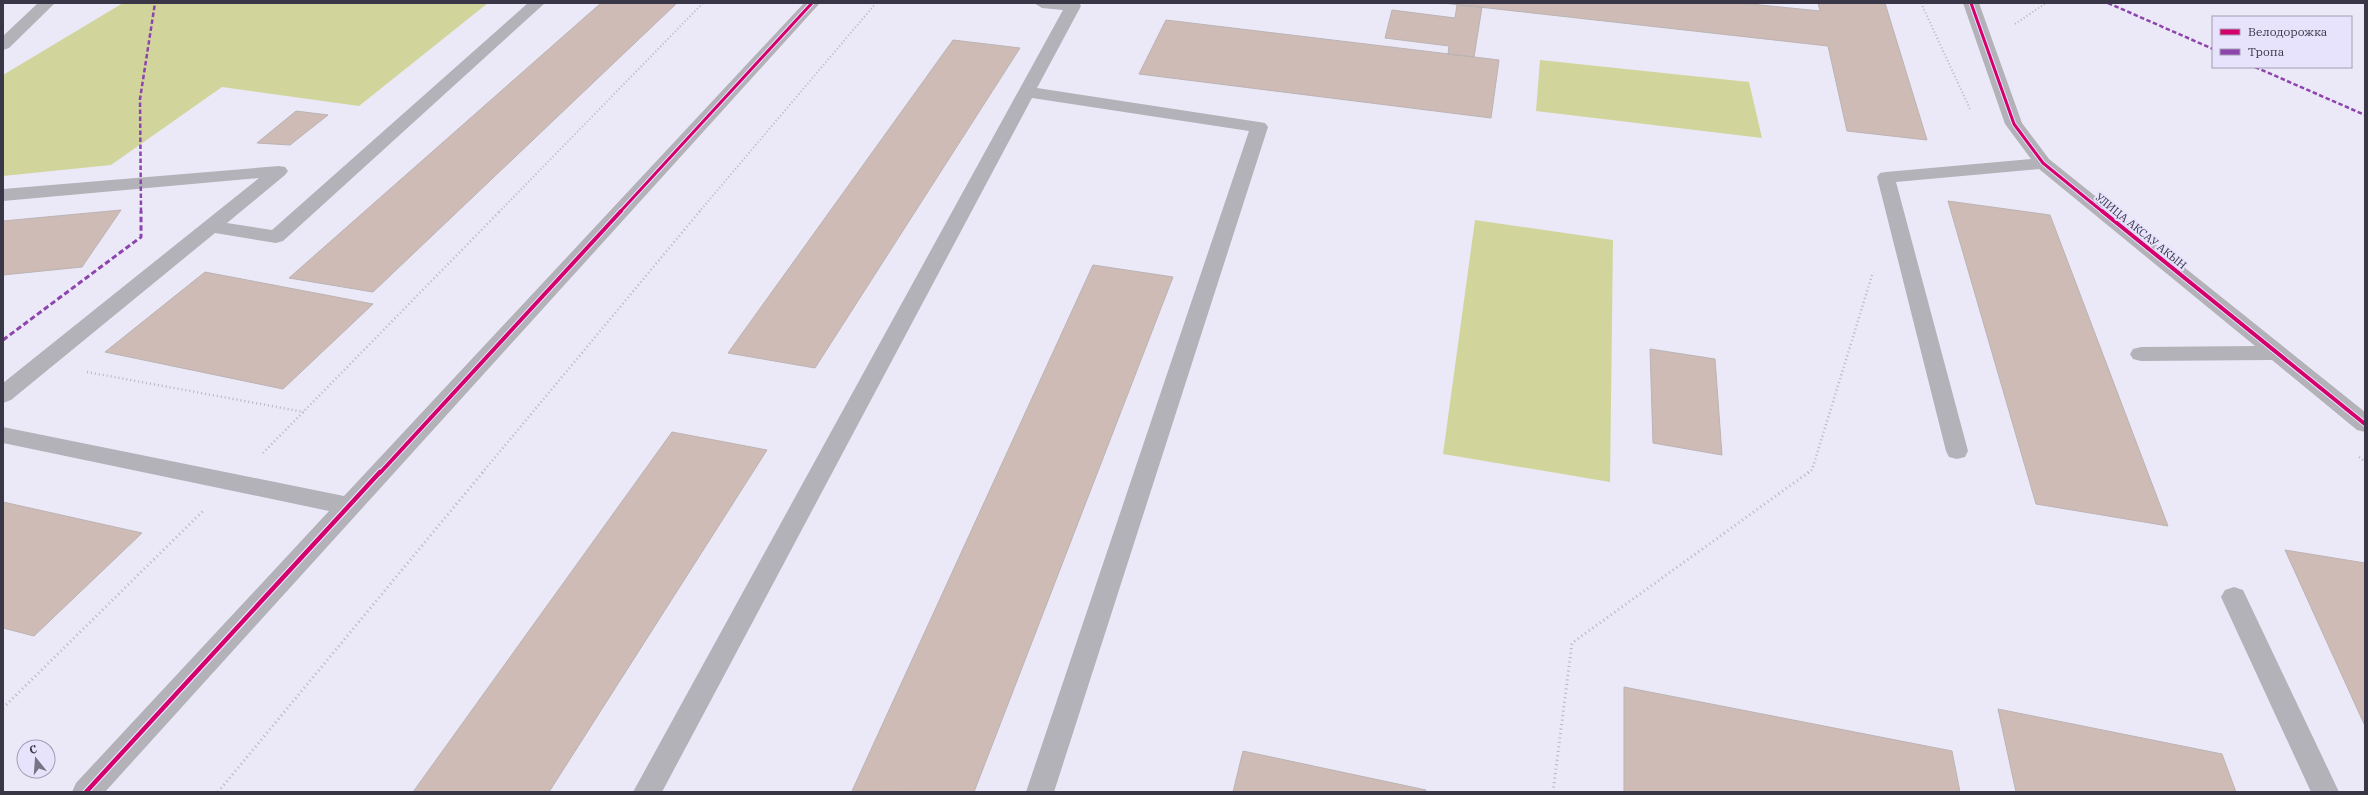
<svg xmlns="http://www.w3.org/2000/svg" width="2368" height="795" font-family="'IBM Plex Serif',serif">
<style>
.green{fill:#d2d59b}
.building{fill:#cfbbb5;stroke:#bbb3b4}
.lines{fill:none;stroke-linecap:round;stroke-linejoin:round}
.path-far2{stroke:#b7b5be;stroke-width:2;stroke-dasharray:1 2.5;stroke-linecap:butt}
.path-far1{stroke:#b7b5be;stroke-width:2.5;stroke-dasharray:1 3;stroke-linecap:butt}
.path{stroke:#b7b5be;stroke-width:3;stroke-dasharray:1 3.5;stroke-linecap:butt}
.minor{fill:#b3b2b9;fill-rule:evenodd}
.quiet-far1{stroke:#8e44ad;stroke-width:2.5;stroke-dasharray:4.5 2.5;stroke-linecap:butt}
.quiet{stroke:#8e44ad;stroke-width:3;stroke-dasharray:5.5 3;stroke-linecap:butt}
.cycleway-far2-casing{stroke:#e7e3fd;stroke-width:5}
.cycleway-far1-casing{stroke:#e7e3fd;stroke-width:6}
.cycleway-casing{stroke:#e7e3fd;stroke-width:7}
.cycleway-far2{stroke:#d6006c;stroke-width:3}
.cycleway-far1{stroke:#d6006c;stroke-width:4}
.cycleway{stroke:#d6006c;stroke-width:4.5}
.labels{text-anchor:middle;stroke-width:4;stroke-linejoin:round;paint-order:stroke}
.street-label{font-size:11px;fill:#393647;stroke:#e7e3fd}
</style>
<rect width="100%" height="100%" fill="#ebe9f7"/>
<path class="green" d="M123 3H488L359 106 222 87 111 165 3 176V75Z
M1540 60 1749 82 1762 138 1536 111Z
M1475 220 1613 240 1610 482 1443 454Z"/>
<path class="building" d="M601 3H677L373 292 289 278Z
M1443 3H1741L1820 11 1818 3H1885L1927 140 1847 131 1828 46Z
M1457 5 1482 7 1474 57 1448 54 1449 46 1385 38 1392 10 1455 18Z
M1166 20 1499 60 1491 118 1139 74Z
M953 40 1020 48 815 368 728 353Z
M296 111 328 115 290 145 257 143Z
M1948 201 2050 215 2168 526 2036 504Z
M121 210 82 267 3 275V221Z
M1093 265 1173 277 974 792 852 791Z
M205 272 373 304 283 389 105 352Z
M1650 349 1715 359 1722 455 1653 443Z
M672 432 767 450 549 792H413Z
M3 502 142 533 34 636 3 628Z
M2285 550 2365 563V726Z
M1624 687 1952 751 1960 792H1624Z
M1998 709 2222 754 2236 792H2016Z
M1243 751 1426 790V792H1233Z"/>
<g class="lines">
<path class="path-far2" d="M1921 3 1970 109
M2015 24 2046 3
M499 212 703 3
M699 212 876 3"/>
<path class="path-far1" d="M87 372 304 412
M263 453 500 211
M2359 457 2365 462
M482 473 700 211
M1808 473 1812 470 1873 272"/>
<path class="path" d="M3 708 203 511
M218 792 483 472
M1553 792 1572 643 1809 472"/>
<path class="minor" d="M38 3H55L9 48 3 50V36Z
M528 3H545L283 241 276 243 215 233 11 400 3 403V383L259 178 3 201V189L279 166 285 167 288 171 285 175 227 223 272 230Z
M804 3H820L105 792H72L76 783 329 511 3 443V427L344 496Z
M1034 3H1079L1081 6 1037 88 1259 122 1265 123 1268 127 1054 792H1026L1249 131 1032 98 662 792H633L1063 10 1042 8Z
M1963 3H1979L2022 123 2049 159 2365 412V432L2357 430 2272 360 2141 361 2133 359 2130 354 2133 349 2141 347 2255 346 2039 169 1896 182 1968 451 1965 457 1957 459 1949 457 1946 451 1877 177 1880 173 1886 172 2031 159 2005 124Z
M2234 587 2243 590 2339 792H2311L2221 597 2225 590Z"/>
<path class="quiet-far1" d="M2108 3 2213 49
M2255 67 2365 115
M141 212 140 99 155 3"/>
<path class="quiet" d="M3 340 141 237V211"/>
<g class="cycleway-far2-casing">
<path id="cycleway-far2" d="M1971 3 2014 124 2043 163 2103 212
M620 212 812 3"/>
</g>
<g class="cycleway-far1-casing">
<path id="cycleway-far1" d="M2102 211 2365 424
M380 473 621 211"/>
</g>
<g class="cycleway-casing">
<path id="cycleway" d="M86 792 380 472"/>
</g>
<use href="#cycleway-far2" class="cycleway-far2"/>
<use href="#cycleway-far1" class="cycleway-far1"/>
<use href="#cycleway" class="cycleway"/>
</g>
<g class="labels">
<g class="street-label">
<text transform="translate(2141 231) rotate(39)" y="4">УЛИЦА АКСАУ АКЫН</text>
</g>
</g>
<rect width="2368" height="795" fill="none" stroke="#393647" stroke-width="8"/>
<rect x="2212" y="16" width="140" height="52" fill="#e7e3fd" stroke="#a19eb4"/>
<rect x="2220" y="29" width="20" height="6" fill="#d6006c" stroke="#a19eb4"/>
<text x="2248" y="36" font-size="12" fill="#393647">Велодорожка</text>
<rect x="2220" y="49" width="20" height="6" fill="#8e44ad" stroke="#a19eb4"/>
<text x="2248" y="56" font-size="12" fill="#393647">Тропа</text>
<g transform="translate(36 759) rotate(343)"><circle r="19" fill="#e7e3fd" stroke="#a19eb4"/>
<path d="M0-3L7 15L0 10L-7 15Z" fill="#777585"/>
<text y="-6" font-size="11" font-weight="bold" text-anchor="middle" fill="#393647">С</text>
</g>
</svg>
